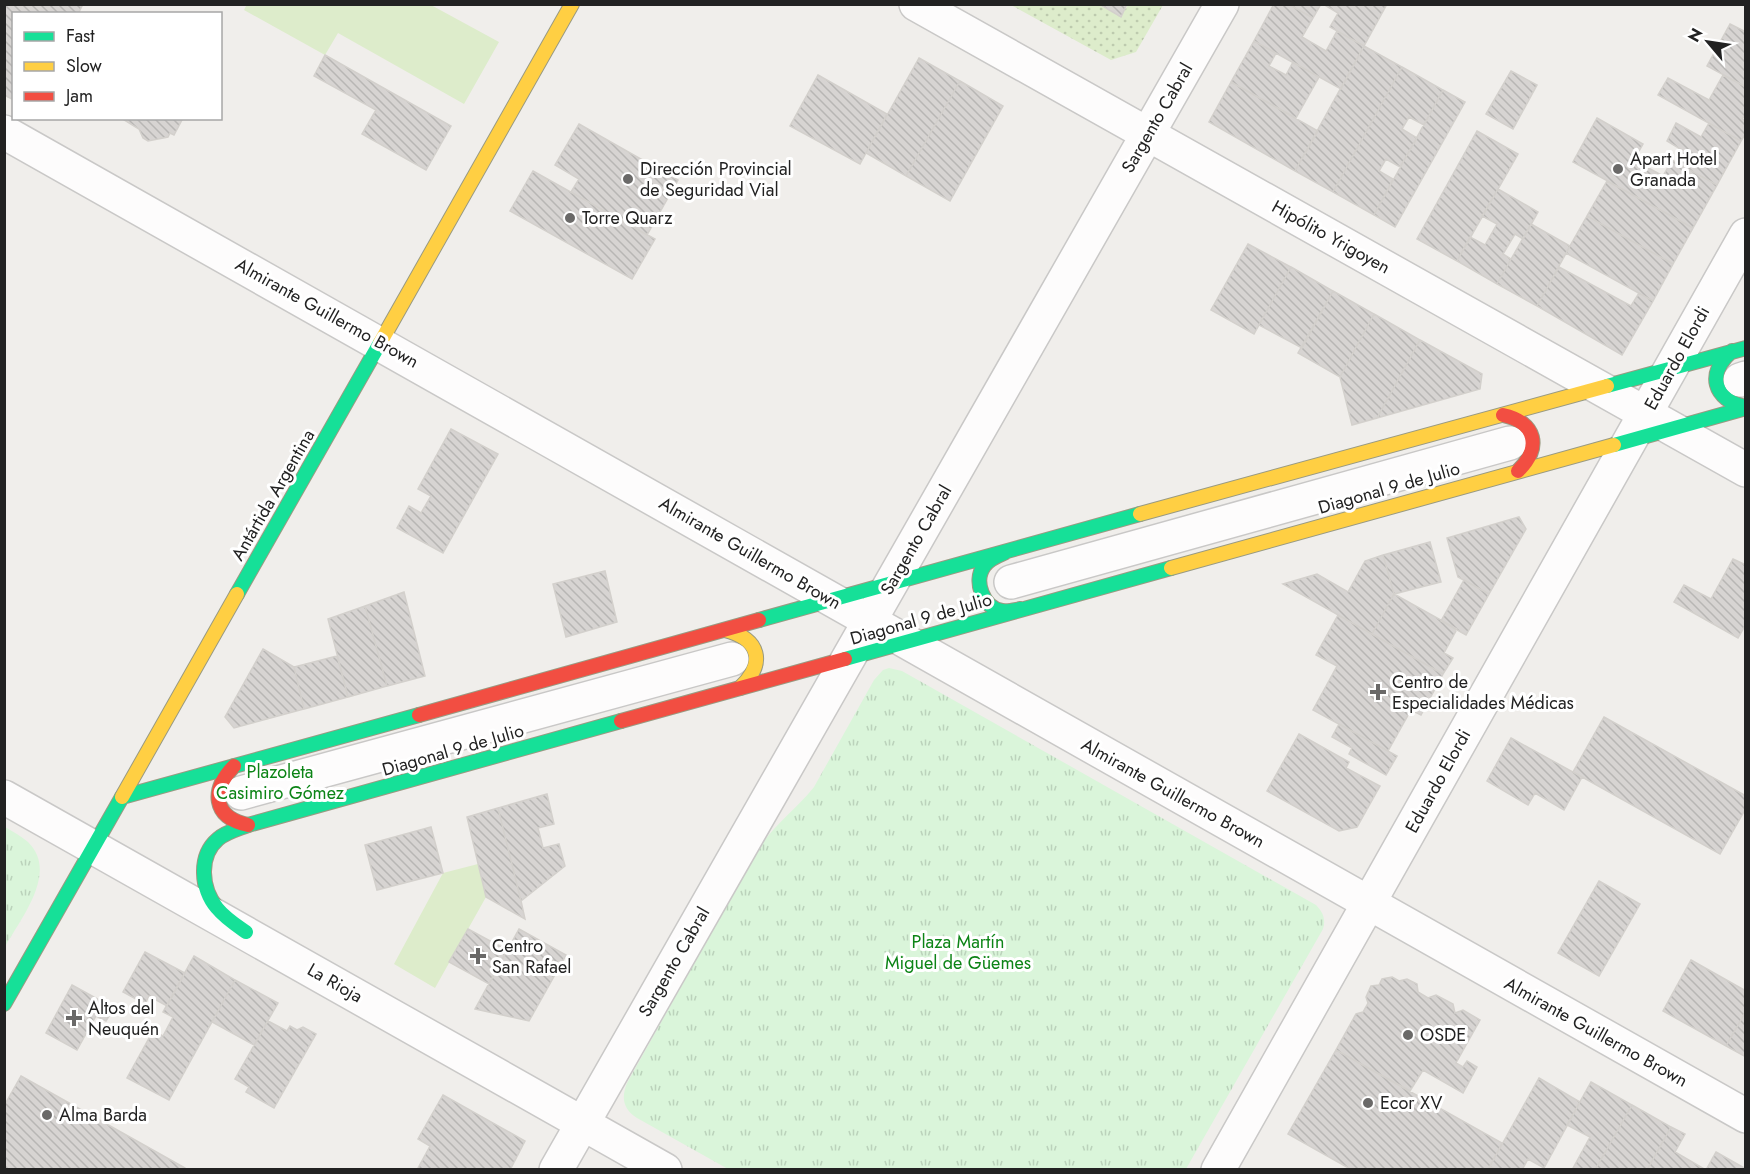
<svg xmlns="http://www.w3.org/2000/svg" width="1750" height="1174" font-family="Jost,sans-serif">
<style>
.grass{fill:#ddeccb}
.park{fill:url(#park-tufts)}
.garden{fill:url(#garden-dots)}
.building{fill:url(#building-back-hatch);stroke:#d3d0cc;stroke-width:1.5}
.lines{fill:none;stroke-linecap:round;stroke-linejoin:round}
.street-casing{stroke:#c9c8c7;stroke-width:36}
.fast-casing{stroke:#999a82;stroke-width:16}
.slow-casing{stroke:#999a82;stroke-width:16}
.jam-casing{stroke:#999a82;stroke-width:16}
.street{stroke:#fdfcfc;stroke-width:33}
.fast{stroke:#16e098;stroke-width:14}
.slow{stroke:#ffcf43;stroke-width:14}
.jam{stroke:#f24e42;stroke-width:14}
.poi-dot{fill:#6a6968;stroke:#fff;stroke-width:2}
.labels{text-anchor:middle;stroke-width:6;stroke-linejoin:round;paint-order:stroke}
.street-label{font-size:18px;fill:#222;stroke:#fff}
.poi-label{font-size:18px;fill:#222;stroke:#fff;text-anchor:start}
.park-label{font-size:18px;fill:#0c8416;stroke:#fff}
</style>
<defs>
<pattern id="park-tufts" width="24" height="20" patternUnits="userSpaceOnUse" patternTransform="scale(1.5)"><rect width="24" height="20" fill="#daf5da"/><path d="M3 7l-1-3M5 7V3M7 7l1-3M15 17l-1-3M17 17v-4M19 17l1-3" fill="none" stroke="#bbd2bb"/></pattern>
<pattern id="garden-dots" width="8" height="8" patternUnits="userSpaceOnUse" patternTransform="scale(1.5)"><rect width="8" height="8" fill="#ddeccb"/><path d="M2 2h.1M6 6h.1" fill="none" stroke="#bdcaae" stroke-width="1.8" stroke-linecap="round"/></pattern>
<pattern id="building-back-hatch" width="6" height="6" patternUnits="userSpaceOnUse" patternTransform="scale(1.5)"><rect width="6" height="6" fill="#d7d4d2"/><path d="M-1 5l2 2M0 0l6 6M5-1l2 2" fill="none" stroke="#b8b6b4"/></pattern>
</defs>
<rect width="100%" height="100%" fill="#f0eeeb"/>
<path class="grass" d="M247 4 431 5 499 42 464 104 338 33 325 55 244 10Z
M478 864 486 897 435 988 394 964 443 873Z"/>
<path class="park" d="M889 668 902 671 1316 905C1323 912 1326 919 1323 929L1186 1169H728L637 1118C623 1109 621 1098 627 1083L757 851C774 824 795 811 814 787L874 680 883 670Z
M5 827C12 831 21 836 28 842 59 872 21 918 5 947Z"/>
<path class="garden" d="M1011 5H1099L1121 16 1128 5H1163L1136 52 1111 60Z"/>
<path class="building" d="M4 4H83L78 14H14V100L4 95Z
M1099 4H1127L1121 17Z
M1274 4H1288L1313 18 1302 37 1326 51 1337 31 1364 46 1341 89 1254 41Z
M1288 4H1321L1313 18Z
M1323 4H1387L1364 46 1330 27 1338 13Z
M1730 24 1746 32V87L1707 66Z
M1254 41 1276 53 1269 66 1286 75 1293 62 1319 77 1296 118 1231 82Z
M1364 46 1402 67 1333 192 1295 171Z
M325 55 451 126 426 170 362 134 376 110 314 76Z
M919 58 960 81 906 176 866 153Z
M1402 67 1443 90 1424 125 1409 117 1402 129 1417 138 1400 167 1386 159 1379 171 1393 179 1374 215 1333 192Z
M1511 71 1537 85 1513 129 1486 114Z
M818 75 887 114 860 164 790 126Z
M1723 75 1746 87V114L1742 119 1746 121V133L1741 141 1658 95 1668 78 1709 100Z
M960 81 1003 106 950 201 906 176Z
M1231 82 1318 131 1295 171 1209 122Z
M1443 90 1465 102 1395 227 1374 215Z
M121 118H183L174 135 170 133 168 137 148 141 143 138 139 129Z
M1597 118 1643 144 1634 160 1663 176 1672 160 1717 185 1693 228 1573 162Z
M1676 123 1701 137 1709 123 1741 141 1717 185 1675 162 1682 150 1667 141Z
M579 124 678 180 647 235 571 192 579 179 555 165Z
M1477 131 1518 154 1457 261 1417 239Z
M533 171 655 239 632 279 510 211Z
M1607 181 1693 228 1673 264 1587 216Z
M1498 189 1538 212 1523 239 1515 234 1503 254 1511 259 1497 284 1457 261 1470 237 1485 245 1497 224 1482 216Z
M1587 216 1673 264 1653 301 1566 253Z
M1531 224 1570 246 1537 306 1497 284Z
M1248 244 1291 267 1254 334 1211 310Z
M1291 267 1333 291 1302 348 1259 325Z
M1559 267 1631 306 1639 293 1653 301 1622 355 1537 306Z
M1333 291 1374 314 1340 377 1298 353Z
M1374 314 1420 340 1377 418 1352 425 1340 377Z
M1420 340 1482 374 1480 389 1377 418Z
M451 429 498 454 443 553 397 528 409 506 421 513 431 496 418 489Z
M1519 517 1526 529 1489 594 1458 577 1447 538Z
M1430 542 1441 582 1394 594 1383 555Z
M1383 555 1394 594 1372 634 1283 584 1317 574 1348 592 1365 561Z
M1733 559 1746 565V624L1738 638 1674 602 1684 585 1711 599Z
M605 571 617 622 566 637 553 584Z
M1464 580 1489 594 1466 635 1441 621Z
M404 592 425 676 387 686 365 606Z
M1394 594 1457 629 1444 653 1453 658 1443 674 1372 634Z
M365 606 387 686 348 697 328 619Z
M1338 615 1443 674 1421 715 1411 710 1388 751 1313 710 1337 666 1316 655Z
M263 649 294 667 304 709 234 728 225 717Z
M337 656 348 697 304 709 294 667Z
M1604 717 1746 796V808L1720 854 1573 772Z
M1339 724 1397 756 1386 775 1349 754 1352 748 1332 737Z
M1299 734 1349 762 1346 768 1380 786 1357 827 1339 831 1267 791Z
M1511 738 1582 777 1564 810 1535 793 1528 805 1487 781Z
M547 794 554 824 538 828 543 848 559 844 565 866 521 901 498 808Z
M498 808 521 901 525 919 486 897 467 817Z
M431 827 443 873 377 890 365 845Z
M1599 881 1640 904 1599 976 1558 953Z
M468 929 507 950 489 984 449 962Z
M519 929 566 955 529 1021 475 1009Z
M145 952 185 973 167 1006 149 996 145 1004 123 992Z
M194 956 235 980 169 1100 127 1078 153 1031 163 1036 173 1017 163 1012Z
M1691 960 1746 991V1011L1726 1046 1663 1011Z
M1392 977 1399 981 1407 979 1417 984 1418 992 1428 998 1436 995 1453 1004 1455 1013 1463 1010 1480 1020 1456 1063 1463 1067 1467 1061 1477 1067 1463 1093 1423 1070 1410 1091 1336 1050 1356 1014 1363 1012 1368 1003 1366 997 1371 986 1379 985 1382 979Z
M235 980 278 1003 254 1045 212 1022Z
M72 985 114 1008 106 1021 96 1016 77 1050 46 1033Z
M1746 1011V1057L1726 1046Z
M268 1021 287 1031 290 1026 297 1030 303 1027 316 1034 274 1108 246 1092 249 1087 235 1079Z
M1336 1050 1502 1143 1488 1170H1352L1288 1134Z
M21 1076 185 1168V1170H4V1106Z
M1539 1078 1580 1102 1544 1168 1528 1159 1522 1170H1496L1490 1166Z
M1591 1082 1632 1105 1595 1170H1572L1590 1137 1567 1125Z
M443 1095 525 1141 510 1170H417L430 1146 418 1139Z
M1632 1105 1671 1127 1647 1170H1595Z
M1671 1127 1685 1134 1675 1152 1706 1170H1647Z
M1716 1152 1746 1169V1170H1706Z"/>
<g class="lines">
<g class="street-casing">
<path id="street" d="M916 4 1746 470
M4 132 1746 1116
M1740 380 1746 378
M1011 582 1510 443
M241 793 732 659
M4 797 665 1170
M556 1170 1222 4
M1218 1170 1746 235"/>
</g>
<g class="fast-casing">
<path id="fast" d="M1732 351C1706 373 1713 400 1746 407
M1607 386 1746 348
M1614 445 1746 408
M1004 553C997 556 989 559 984 566 973 581 983 608 1002 611 1008 612 1015 610 1021 609
M237 594 380 343
M759 620 1140 514
M845 659 1171 568
M246 932C236 925 225 918 217 908 201 889 198 856 218 839 226 832 238 829 248 825L621 721
M4 1004 122 797 419 715"/>
</g>
<g class="slow-casing">
<path id="slow" d="M380 343 572 4
M1140 514 1607 386
M1171 568 1614 445
M725 630C760 639 766 663 740 688
M122 797 237 594"/>
</g>
<g class="jam-casing">
<path id="jam" d="M1503 415C1536 422 1542 448 1518 471
M419 715 759 620
M621 721 845 659
M234 766C211 790 212 817 248 825"/>
</g>
<use href="#street" class="street"/>
<use href="#fast" class="fast"/>
<use href="#slow" class="slow"/>
<use href="#jam" class="jam"/>
</g>
<g class="poi-dot">
<circle cx="1618" cy="169" r="6"/>
<circle cx="628" cy="179" r="6"/>
<circle cx="570" cy="218" r="6"/>
<path d="M1375 683h6v6h6v6h-6v6h-6v-6h-6v-6h6z"/>
<path d="M475 947h6v6h6v6h-6v6h-6v-6h-6v-6h6z"/>
<path d="M71 1009h6v6h6v6h-6v6h-6v-6h-6v-6h6z"/>
<circle cx="1408" cy="1035" r="6"/>
<circle cx="1368" cy="1103" r="6"/>
<circle cx="47" cy="1115" r="6"/>
</g>
<g class="labels">
<g class="street-label">
<text transform="translate(1157 118) rotate(-60)" y="6">Sargento Cabral</text>
<text transform="translate(1331 237) rotate(29)" y="6">Hipólito Yrigoyen</text>
<text transform="translate(327 313) rotate(29)" y="6">Almirante Guillermo Brown</text>
<text transform="translate(1677 358) rotate(-61)" y="6">Eduardo Elordi</text>
<text transform="translate(1389 488) rotate(-16)" y="6">Diagonal 9 de Julio</text>
<text transform="translate(273 495) rotate(-60)" y="6">Antártida Argentina</text>
<text transform="translate(916 540) rotate(-60)" y="6">Sargento Cabral</text>
<text transform="translate(750 553) rotate(30)" y="6">Almirante Guillermo Brown</text>
<text transform="translate(921 619) rotate(-16)" y="6">Diagonal 9 de Julio</text>
<text transform="translate(453 750) rotate(-16)" y="6">Diagonal 9 de Julio</text>
<text transform="translate(1438 781) rotate(-61)" y="6">Eduardo Elordi</text>
<text transform="translate(1173 793) rotate(29)" y="6">Almirante Guillermo Brown</text>
<text transform="translate(674 962) rotate(-60)" y="6">Sargento Cabral</text>
<text transform="translate(335 983) rotate(30)" y="6">La Rioja</text>
<text transform="translate(1596 1032) rotate(29)" y="6">Almirante Guillermo Brown</text>
</g>
<g class="poi-label">
<text x="1630" y="165">Apart Hotel<tspan x="1630" dy="21">Granada</tspan></text>
<text x="640" y="175">Dirección Provincial<tspan x="640" dy="21">de Seguridad Vial</tspan></text>
<text x="582" y="224">Torre Quarz</text>
<text x="1392" y="688">Centro de<tspan x="1392" dy="21">Especialidades Médicas</tspan></text>
<text x="492" y="952">Centro<tspan x="492" dy="21">San Rafael</tspan></text>
<text x="88" y="1014">Altos del<tspan x="88" dy="21">Neuquén</tspan></text>
<text x="1420" y="1041">OSDE</text>
<text x="1380" y="1109">Ecor XV</text>
<text x="59" y="1121">Alma Barda</text>
</g>
<g class="park-label">
<text x="280" y="778">Plazoleta<tspan x="280" dy="21">Casimiro Gómez</tspan></text>
<text x="958" y="948">Plaza Martín<tspan x="958" dy="21">Miguel de Güemes</tspan></text>
</g>
</g>
<rect width="1750" height="1174" fill="none" stroke="#222222" stroke-width="12"/>
<rect x="12" y="12" width="210" height="108" fill="#ffffff" stroke="#a7a7a7" stroke-width="1.5"/>
<rect x="24" y="32" width="30" height="9" fill="#16e098" stroke="#a7a7a7" stroke-width="1.5"/>
<text x="66" y="42" font-size="18" fill="#222222">Fast</text>
<rect x="24" y="62" width="30" height="9" fill="#ffcf43" stroke="#a7a7a7" stroke-width="1.5"/>
<text x="66" y="72" font-size="18" fill="#222222">Slow</text>
<rect x="24" y="92" width="30" height="9" fill="#f24e42" stroke="#a7a7a7" stroke-width="1.5"/>
<text x="66" y="102" font-size="18" fill="#222222">Jam</text>
<g transform="translate(1708 42) rotate(299)" stroke="#ffffff" stroke-width="4.5" paint-order="stroke">
<path d="M0-4.5L10 22L0 15L-10 22Z" fill="#222222"/>
<text y="-9" font-size="16" font-weight="bold" text-anchor="middle" fill="#222222">N</text>
</g>
</svg>
